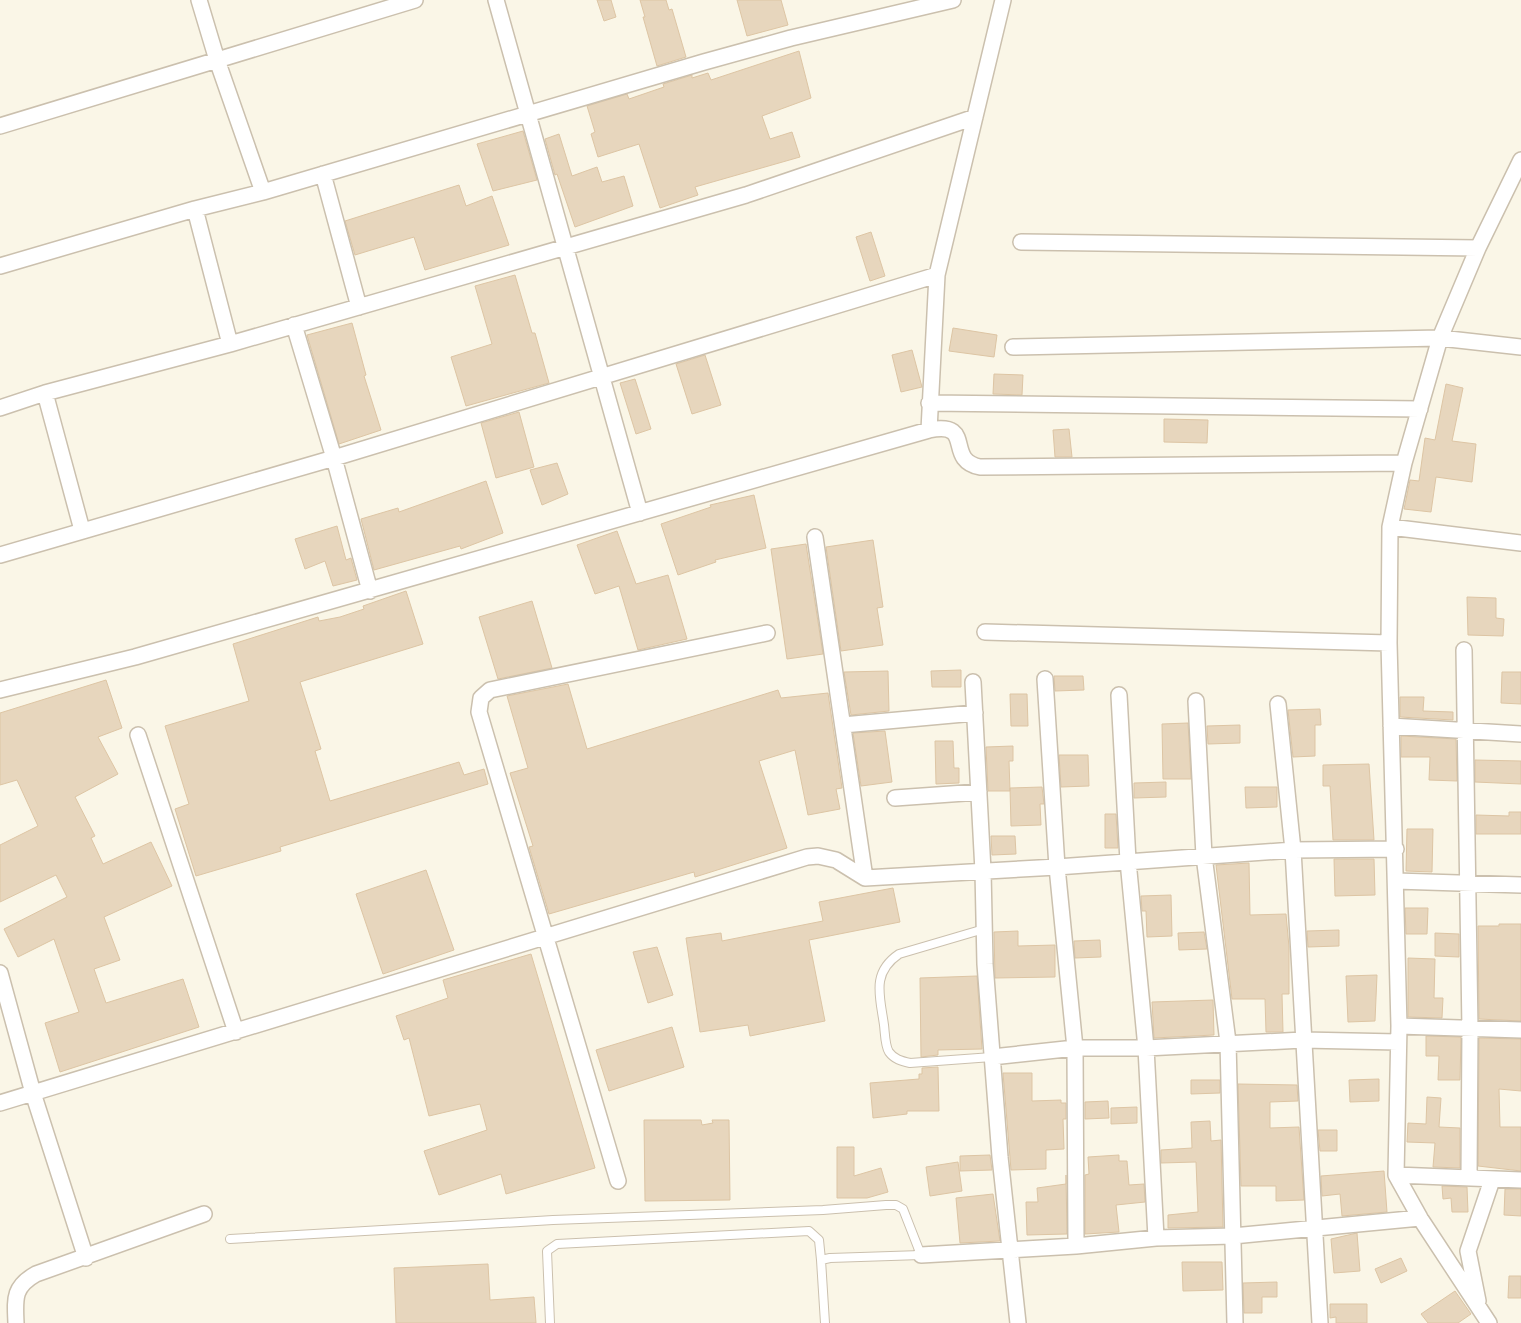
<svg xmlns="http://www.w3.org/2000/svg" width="1521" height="1323" font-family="Mulish,sans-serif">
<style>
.building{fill:#e7d6bd;stroke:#ddc5a4}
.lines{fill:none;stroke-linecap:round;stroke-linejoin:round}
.service-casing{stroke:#cbc0ae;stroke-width:10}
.minor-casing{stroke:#cbc0ae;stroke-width:18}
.service{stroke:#fff;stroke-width:8}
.minor{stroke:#fff;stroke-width:15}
</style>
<rect width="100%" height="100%" fill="#faf6e7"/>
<path class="building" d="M597 0H611L616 17 604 21Z
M640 0H666L669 10 672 9 686 57 657 66 643 17H645Z
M737 0H781L788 25 747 36Z
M799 51 811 98 762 116 770 139 792 132 800 157 695 187 698 195 660 208 639 144 598 157 591 134 595 132 587 106 627 94 629 99 664 87 663 84 692 75V78L708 73 711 80Z
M523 131 537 180 493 191 477 144Z
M559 134 572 176 597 167 602 182 624 176 633 206 575 227 557 174 555 175 545 139Z
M459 185 466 206 492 196 509 245 425 270 414 237 355 255 345 221Z
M871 232 885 276 870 281 856 237Z
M515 275 532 333H535L549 383 466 406 451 357 492 344 475 286Z
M352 323 366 375 364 376 381 430 339 444 307 335Z
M953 328 997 335 994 357 949 351Z
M912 350 922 387 901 392 892 355Z
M705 355 721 405 692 414 676 364Z
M994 374 1023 375 1022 395 993 394Z
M635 379 651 429 636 434 620 383Z
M1446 384 1463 388 1452 441 1476 444 1472 482 1436 477 1431 512 1404 509 1410 480 1419 481 1425 438 1435 440Z
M519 412 534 467 496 478 481 423Z
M1164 419 1208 420 1207 443 1164 442Z
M1069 429 1072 457H1055L1053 430Z
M557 463 568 494 542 505 530 470Z
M486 481 503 533 461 549 460 546 374 570 361 519 398 508 399 512Z
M754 495 766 548 715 560 716 562 678 575 661 524 711 507 710 505Z
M337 526 346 560 351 558 357 580 333 586 325 561 305 569 295 539Z
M617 531 636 584 668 575 687 639 638 650 619 586 595 594 577 545Z
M873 540 883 607 877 608 883 645 841 651 826 547Z
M806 544 823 654 787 659 771 549Z
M406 591 423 644 300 682 321 749 315 751 330 801 459 762 464 775 484 769 488 784 280 847 281 851 196 876 175 809 189 804 165 726 249 701 233 644 318 617 319 621 340 617 364 609 363 606Z
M1467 597 1496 598V618L1504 619 1503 636 1468 635Z
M532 601 552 668 498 679 479 617Z
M961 670V687H932L931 671Z
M888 671 889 711 851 715 844 672Z
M1502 672H1521V704L1501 703Z
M1054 676H1083L1084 690 1055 691Z
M106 680 122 728 98 737 118 774 75 797 95 836 91 838 103 864 151 842 172 886 104 917 120 960 94 969 106 1003 183 979 199 1027 60 1072 45 1023 79 1012 54 939 18 957 4 929 67 897 56 875 0 902V845L38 826 17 780 0 785V713Z
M568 684 587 749 778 690 781 698 828 693 842 788 836 789 840 809 808 815 795 750 759 761 787 848 695 877 694 872 549 914 529 847 533 846 510 773 528 768 507 696Z
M1010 694H1027L1028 726H1011Z
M1400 697H1424L1423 711 1453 712V720L1400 717Z
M1320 709 1321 725H1315V756L1293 757 1288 710Z
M1188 723 1191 779H1163L1162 724Z
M1240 725V743L1208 744 1207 726Z
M885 731 892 782 861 786 853 733Z
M1401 736 1456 739 1457 781 1429 780 1430 757H1401Z
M935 741H953L954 768H959V783L936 784Z
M1013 746V761H1009L1010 791H988L986 747Z
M1059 755H1088L1089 786 1061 787Z
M1475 760 1521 761V784L1475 782Z
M1369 764 1374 840H1333L1330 786H1323V765Z
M1166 782V797L1134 798V783Z
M1042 787 1044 804H1040L1041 825 1011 826 1010 788Z
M1245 787H1277V807L1246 808Z
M1509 812H1521V834H1476V815L1509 816Z
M1105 814H1116L1118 848H1105Z
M1407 829H1433L1432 872 1406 871Z
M991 836H1015L1016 854 992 855Z
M1334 859H1374L1375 895 1335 896Z
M1249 863 1250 915 1286 914 1289 947V994H1282L1283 1032H1266L1265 999H1232L1216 865Z
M426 870 454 950 383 974 356 894Z
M893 888 900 922 809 940 825 1021 750 1036 748 1025 700 1032 686 938 721 933 722 941 823 921 819 902Z
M1171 895 1172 936 1147 937 1146 911H1142L1141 896Z
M1405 908H1428L1427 934H1406Z
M1499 924H1521V1021L1479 1019 1478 926H1499Z
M1339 930V946L1308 947 1307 931Z
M1018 931V946L1055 945V977L995 978 994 932Z
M1204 932 1207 949 1179 950 1178 933Z
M1435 933 1459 934V957L1435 956Z
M1100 940 1101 957 1075 958 1074 941Z
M657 947 673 995 648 1003 633 952Z
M531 954 595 1168 506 1194 501 1174 439 1195 424 1151 487 1130 480 1104 429 1116 409 1038 404 1040 396 1016 448 998 443 980Z
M1408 958 1435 959 1434 998H1443L1442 1018 1408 1017Z
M1377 975 1375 1021 1348 1022 1346 976Z
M977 976 982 1049 938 1050V1055L921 1057 920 978Z
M1213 1000 1214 1035 1154 1038 1152 1002Z
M672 1027 684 1067 609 1091 596 1050Z
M1426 1036 1461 1037 1460 1080H1438L1439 1056H1426Z
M1479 1038 1521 1039V1091L1499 1089 1500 1127H1521V1171L1478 1166Z
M938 1067 939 1111H907V1114L873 1118 870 1083 919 1079V1074H922V1068Z
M1003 1073H1032V1101L1061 1100V1103H1066V1119H1063L1064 1149 1046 1150V1169L1011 1170Z
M1379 1079V1101L1350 1102 1349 1080Z
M1191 1080H1220V1093L1191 1094Z
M1238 1084 1297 1085 1298 1101 1270 1102V1128L1299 1127 1304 1200 1276 1201V1186H1241Z
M1427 1097 1441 1098 1439 1127 1460 1128V1168L1433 1167 1435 1143 1407 1142 1408 1123 1426 1124Z
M1108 1101 1109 1118 1085 1119V1102Z
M1137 1107V1123L1111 1124V1108Z
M644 1120H701L702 1125 713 1123 712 1120H729L730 1200 645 1201Z
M1210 1121 1211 1141 1221 1140 1223 1227 1168 1228V1215L1198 1212 1196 1162 1161 1163V1150L1192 1148 1191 1122Z
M1318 1130H1337V1151H1320Z
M837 1147H854V1176L881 1168 888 1192 867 1198H837Z
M990 1155 992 1170 960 1171V1156Z
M1119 1155V1161H1127L1129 1185 1144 1184 1145 1202 1116 1205 1119 1232 1085 1234V1175L1089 1174 1088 1157Z
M958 1162 962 1191 930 1196 926 1167Z
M1384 1171 1387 1212 1342 1216 1340 1194 1322 1196 1321 1176Z
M1066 1175 1067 1234 1027 1235 1026 1202H1038L1037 1188 1066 1184Z
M1442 1186 1467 1187 1468 1212H1452L1451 1198 1443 1199Z
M1505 1189H1521V1216L1504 1215Z
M993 1194 1000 1241 960 1243 956 1198Z
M1357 1233 1360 1271 1334 1273 1331 1239Z
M1401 1258 1407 1271 1381 1283 1375 1269Z
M1182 1262H1222L1223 1290 1183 1291Z
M488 1264 490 1300 534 1297 536 1323H396L394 1268Z
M1509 1276H1521V1298H1508Z
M1277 1282V1297H1262V1313H1244L1243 1283Z
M1455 1291 1471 1314 1458 1323H1428L1421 1314Z
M1330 1304H1367V1323H1336V1317L1330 1318Z"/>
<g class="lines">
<g class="service-casing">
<path id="service" d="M984 929 899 954C871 973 880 996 884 1025 885 1033 885 1046 889 1052 894 1059 901 1061 910 1063L992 1057
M230 1239 553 1220 823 1210 886 1205H896L903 1209 921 1255 830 1258 821 1260 825 1323
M550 1323 547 1251 557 1244 809 1231 819 1240 821 1260"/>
</g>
<g class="minor-casing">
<path id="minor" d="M199 0 217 60 263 192
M496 0 640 513
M1003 0 937 275 929 430C976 421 944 460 980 467L1404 463
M0 126 415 0
M323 174 359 307
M195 209 230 344
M1021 242 1478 248
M0 266 195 209 263 192 704 62 791 38 953 0
M294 325 334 458 370 591
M1013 347 1440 338 1521 347
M45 393 82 530
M929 403 1420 409
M0 408 45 393 230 344 746 195 975 117
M1390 527 1521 543
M815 537 865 878
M0 555 334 458 937 275
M985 632 1389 643
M1464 650 1470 1029 1469 1177
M1045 679 1057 867 1075 1048 1076 1246
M973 682 983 871 985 964 1000 1157 1018 1323
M0 690 135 657 929 430
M1119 695 1128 861 1146 1048 1156 1238
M1196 701 1204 856 1228 1042 1235 1323
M1278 704 1293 850 1320 1323
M843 725 975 713
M1391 726 1521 734
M138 735 236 1032
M895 798 979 792
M1396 881 1521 885
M0 973 33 1093 86 1258
M1399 1026 1521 1030
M992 1057 1075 1048H1146L1303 1040 1398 1042
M0 1103 807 857 818 856 836 860 865 878 1057 867 1293 850 1396 849
M1396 1175 1521 1180
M618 1181 479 712 481 698 490 690 767 633
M921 1255 1076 1246 1156 1238 1233 1236 1420 1218
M1478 1301 1468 1251 1492 1180
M16 1323C15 1299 13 1287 36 1274L204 1214
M1489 1323 1420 1218 1396 1175 1399 1026 1389 643 1390 527 1404 463 1440 338 1478 248 1521 160"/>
</g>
<use href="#service" class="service"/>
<use href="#minor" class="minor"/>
</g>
</svg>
